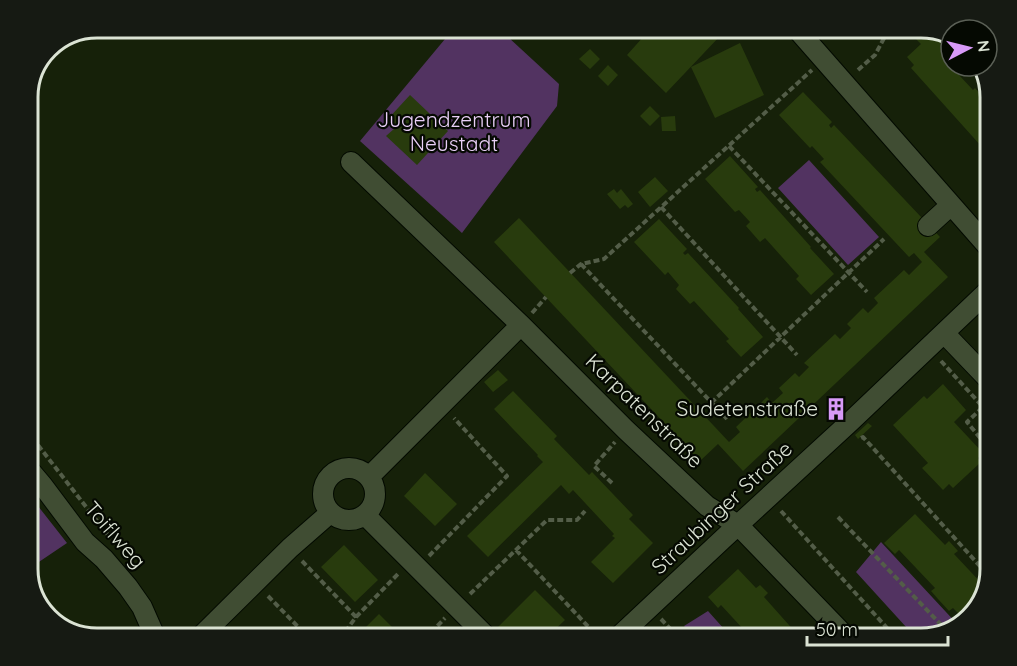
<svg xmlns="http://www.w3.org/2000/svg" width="1017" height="666" font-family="Quicksand,sans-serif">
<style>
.green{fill:#523361}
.building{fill:#283b0d}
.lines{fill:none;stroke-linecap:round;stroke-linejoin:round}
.minor-casing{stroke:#030a00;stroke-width:22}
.path{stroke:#535d48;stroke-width:4;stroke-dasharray:6 3;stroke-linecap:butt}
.minor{stroke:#404d33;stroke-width:20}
.labels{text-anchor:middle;stroke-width:4.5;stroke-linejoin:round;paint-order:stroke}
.park-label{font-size:21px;fill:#e9cff7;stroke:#050902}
.poi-label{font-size:21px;fill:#dbe3d4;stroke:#050902;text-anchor:end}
.street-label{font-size:21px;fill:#dbe3d4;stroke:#050902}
.rim{fill:none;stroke:#dbe3d4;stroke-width:3}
</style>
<rect width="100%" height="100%" fill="#162109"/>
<path class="green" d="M455 27H497L559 84 557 106 462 233 360 141Z
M809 160 879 237 848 265 778 188Z
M27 492 67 543 27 570Z
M881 542 959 626 955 630 917 639 856 572Z
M708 611 733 639H696L684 626Z"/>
<path class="building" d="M597 27H620L609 38Z
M635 27H713L721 35 666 93 627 55 644 36Z
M927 29 951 36V50L945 55 951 61V66H955L962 73 959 75 973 90 975 88 990 104V156L911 68 914 65 907 57 921 44 916 39Z
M740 43 764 95 715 118 691 67Z
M590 49 600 59 590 69 579 59Z
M608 65 618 75 608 86 598 76Z
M803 92 832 122 829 125 831 128 834 125 940 237 924 252 948 277 743 471 718 444 700 461 494 242 519 218 729 442 740 432 736 427 767 397 772 403 783 393 779 388 795 373 799 377 809 367 804 363 835 334 840 339 851 328 847 324 863 308 868 313 878 303 874 298 904 270 909 275 922 262 914 253 909 257 820 162 824 159 812 146 810 148 779 115Z
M410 95 448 131 417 165 386 136 395 128 387 120Z
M650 106 660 116 650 126 640 116Z
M675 116 676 131H662L661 117Z
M730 156 758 187 755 189 757 192 760 190 811 247 810 248 834 274 811 295 796 279 799 276 765 238 760 242 746 226 750 222 739 210 735 212 705 179Z
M655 177 668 191 650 207 638 192Z
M614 189 617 193 621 189 633 204 628 208 625 205 620 209 607 194Z
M659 219 687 249 683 253 685 255 688 253 739 308 738 309 763 337 741 357 726 341 729 339 694 301 690 304 676 289 679 285 668 272 665 275 634 242Z
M498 370 508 380 493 392 484 382Z
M943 384 966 410 954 422 983 453 978 458 981 462 953 488 949 484 943 490 922 468 928 463 893 425 924 396 927 399Z
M513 391 557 436 554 439 589 475 592 472 633 515 629 519 653 543 613 583 591 562 615 538 612 536 614 534 573 490 569 494 561 485 488 557 467 536 543 462 537 456 538 455 494 409Z
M840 401 845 405 832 417 828 412Z
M868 423 872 426 858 439 855 435Z
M425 473 457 504 435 526 404 496Z
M915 514 945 545 949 541 958 551 954 554 985 587 978 608 965 620 953 608 949 611 938 599 931 591 935 588 899 550 895 554 884 543Z
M344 545 378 580 355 602 321 567Z
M738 569 756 588 760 585 768 593 764 597 797 634 801 630 809 639H746L740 633 744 630 721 605 718 608 708 597Z
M535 590 565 620 545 639H510L498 627Z
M379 614 402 637 400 639H354Z"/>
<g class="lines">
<g class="minor-casing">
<path id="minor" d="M795 27 990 249
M351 162 521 325 626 430 707 506 738 525 848 639
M928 226 951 205
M944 333 990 381
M27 467 43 486 85 542 104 559 128 587 142 607 153 632 159 639
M323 494a26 26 0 1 1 52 0a26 26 0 1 1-52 0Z
M369 477 521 325
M365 515 489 639
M198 639 290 548 330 513
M616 639 725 537 850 422 990 289"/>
</g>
<path class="path" d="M858 70 875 55 890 27
M729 146 867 292
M661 207 797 355
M581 264 727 419
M570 273 581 264 604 259 812 70
M532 313 546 297
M941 361 983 407 967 422 990 450
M711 403 884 239
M27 431 108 535
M861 438 863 437 988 575
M612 483 594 466 615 442
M781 511 897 639
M838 517 948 632
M516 550 598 637
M429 556 507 476 454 418
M302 561 356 617
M980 567 990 461
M980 567 990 558
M470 594 547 520H577L585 511
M268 596 310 639
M661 619 680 639
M340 639 356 617 398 574
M425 639 445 618"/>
<use href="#minor" class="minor"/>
</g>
<defs>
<g id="building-bare" transform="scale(1.8)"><path d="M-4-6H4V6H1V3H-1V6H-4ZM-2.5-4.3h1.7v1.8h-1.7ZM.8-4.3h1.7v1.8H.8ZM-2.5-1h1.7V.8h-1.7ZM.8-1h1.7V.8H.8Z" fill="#d89af8" stroke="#050902" stroke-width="2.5" paint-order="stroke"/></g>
</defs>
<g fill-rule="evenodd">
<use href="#building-bare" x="836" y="409"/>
</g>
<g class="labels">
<g class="park-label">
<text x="454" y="127">Jugendzentrum<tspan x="454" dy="24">Neustadt</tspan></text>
</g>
<g class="poi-label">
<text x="818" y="416">Sudetenstraße</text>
</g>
<g class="street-label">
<text transform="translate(644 411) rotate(44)" y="7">Karpatenstraße</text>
<text transform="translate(722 508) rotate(-43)" y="7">Straubinger Straße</text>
<text transform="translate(115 535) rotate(49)" y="7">Toiflweg</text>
</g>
</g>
<path d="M0 0H1017V666H0ZM97 38H921A59 59 0 0 1 980 97V569A59 59 0 0 1 921 628H97A59 59 0 0 1 38 569V97A59 59 0 0 1 97 38Z" fill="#161a13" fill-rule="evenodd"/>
<path class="rim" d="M97 38H921A59 59 0 0 1 980 97V569A59 59 0 0 1 921 628H97A59 59 0 0 1 38 569V97A59 59 0 0 1 97 38Z"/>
<g transform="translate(969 48) rotate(83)"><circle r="28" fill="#050902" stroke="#5b6056" stroke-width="1.5"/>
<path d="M0-4.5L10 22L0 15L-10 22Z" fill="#d89af8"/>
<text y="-9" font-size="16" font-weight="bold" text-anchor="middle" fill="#dbe3d4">N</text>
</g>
<path d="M807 636v9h141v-9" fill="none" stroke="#dbe3d4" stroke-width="3"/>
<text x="816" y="636" font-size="18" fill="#dbe3d4" stroke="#050902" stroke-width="4.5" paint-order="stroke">50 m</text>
</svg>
